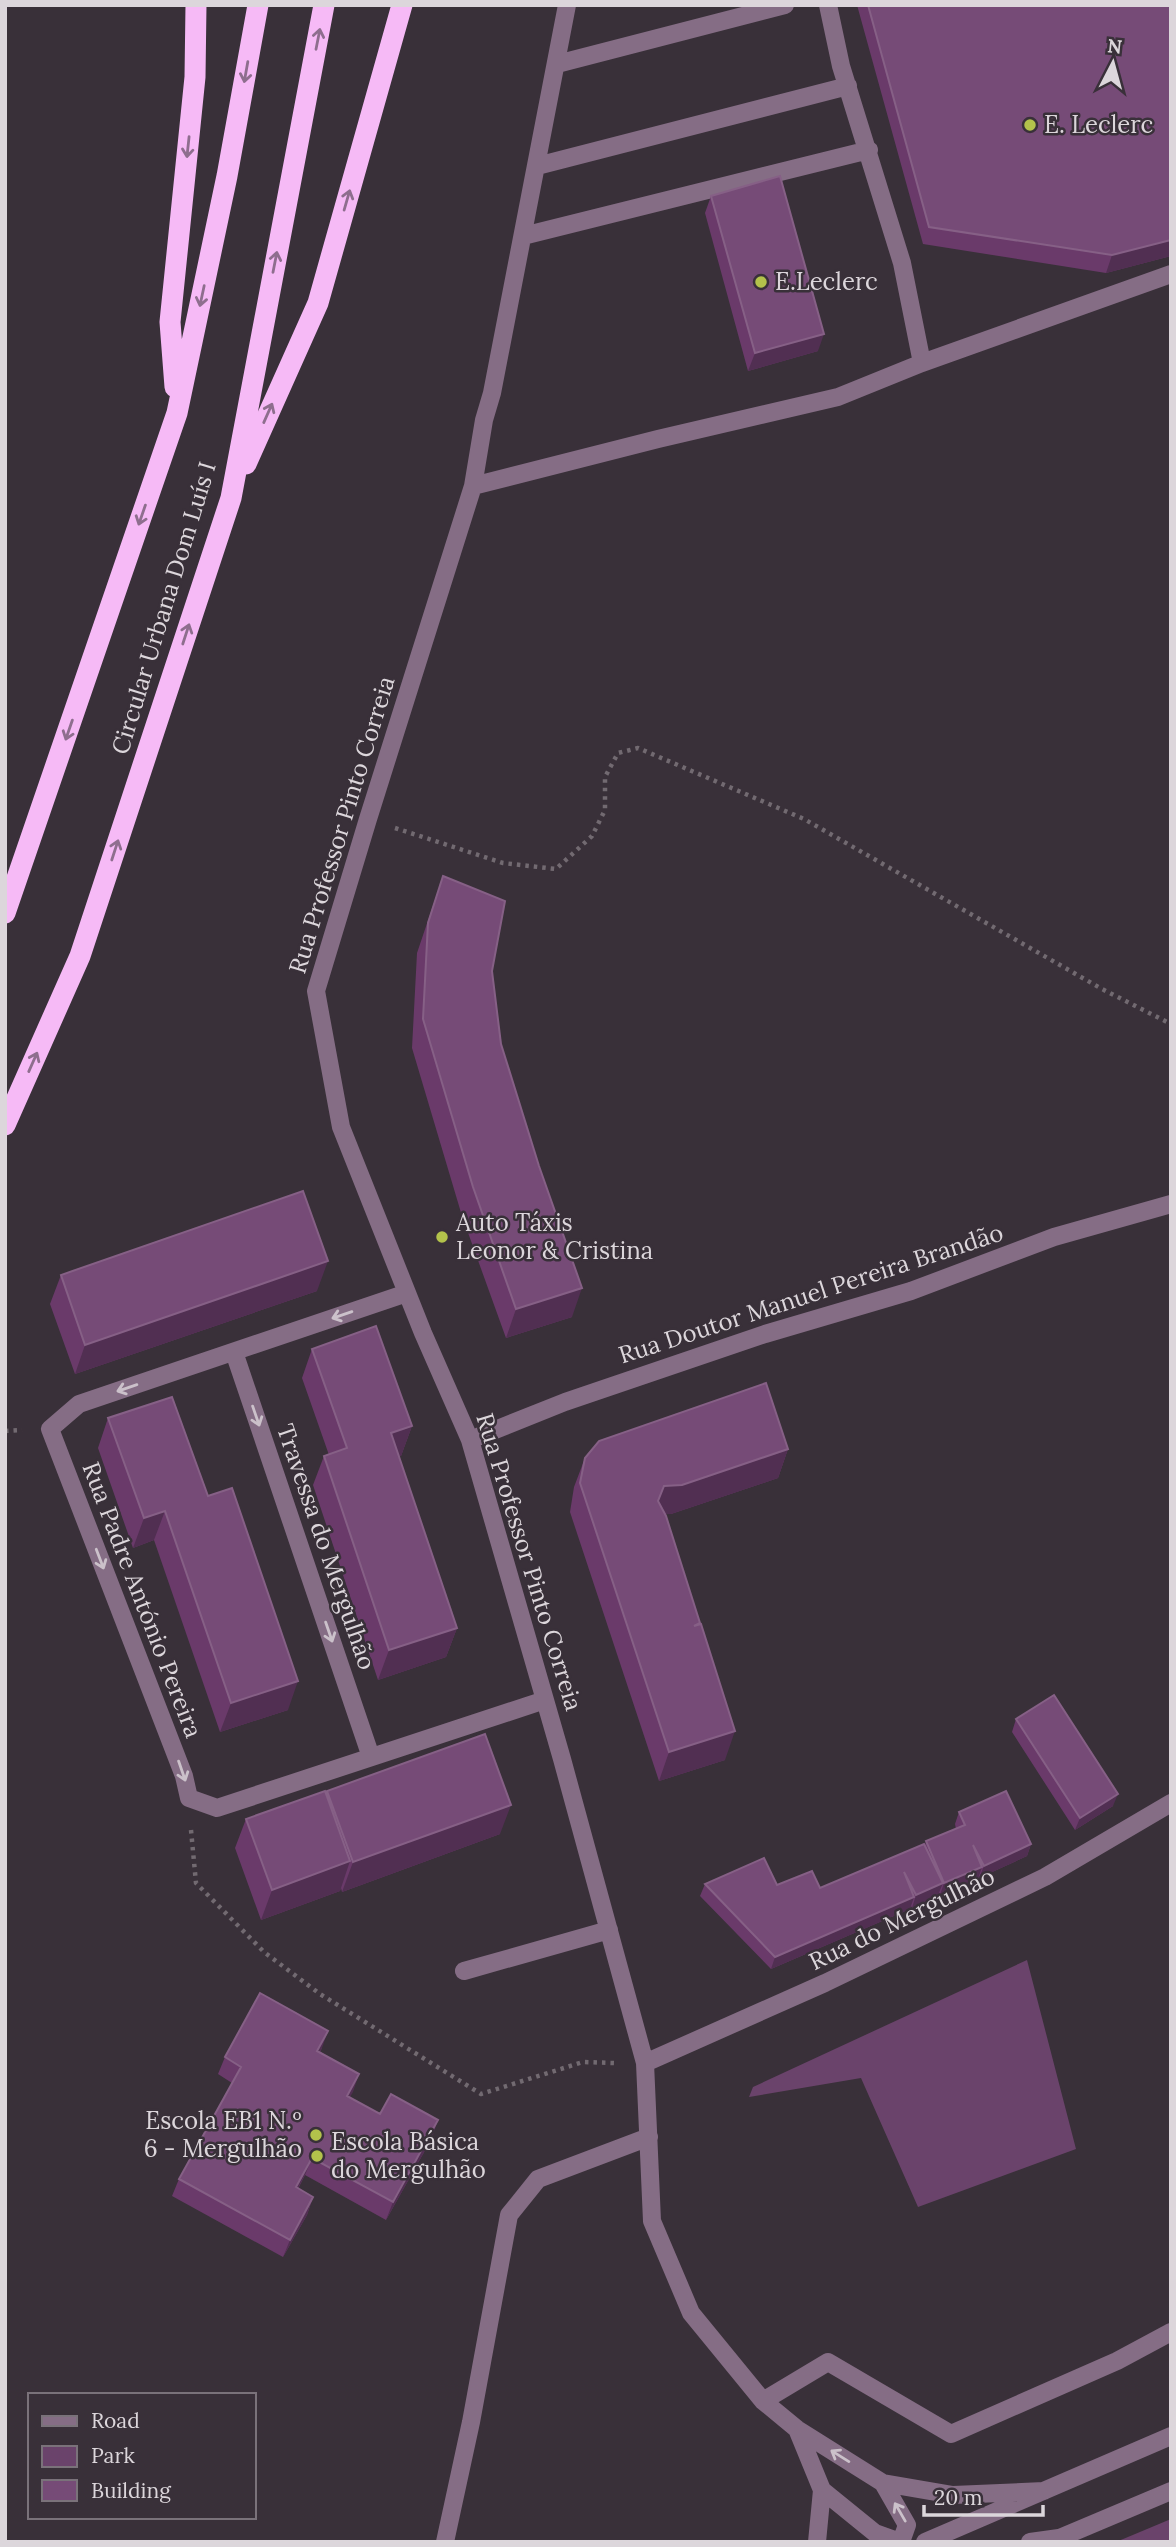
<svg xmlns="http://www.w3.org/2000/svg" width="1176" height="2547" font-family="Lora,serif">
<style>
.green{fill:#6a436b}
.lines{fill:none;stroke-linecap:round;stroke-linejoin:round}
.path{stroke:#726a71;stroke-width:4.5;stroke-dasharray:3.5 5;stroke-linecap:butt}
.minor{stroke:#856d85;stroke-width:18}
.highway{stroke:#f6baf6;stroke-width:21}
.wall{fill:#6a3a6a}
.shaded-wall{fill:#512f52}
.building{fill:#764b77;stroke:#866086;stroke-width:2}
.oneway{stroke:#8e6e8e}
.oneway2{stroke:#cbc1ca}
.poi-dot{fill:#b3c24b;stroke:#393039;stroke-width:2.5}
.labels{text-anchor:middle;stroke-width:5;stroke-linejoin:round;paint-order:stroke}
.poi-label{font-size:24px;fill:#dcd6db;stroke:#393039;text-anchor:start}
.street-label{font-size:24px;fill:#dcd6db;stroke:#393039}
</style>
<rect width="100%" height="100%" fill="#393039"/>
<path class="green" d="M1027 1960 1076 2149 918 2207 861 2078 749 2097 753 2087Z
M1171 2519V2542H1116Z"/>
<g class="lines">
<path class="path" d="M395 828 503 863 556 869 592 836 605 810V777L618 753 638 748 804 819 1102 989 1171 1024
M5 1431 22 1430
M191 1830 196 1883 264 1952 320 1994 481 2094 583 2062 614 2063"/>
<path class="minor" d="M567 5 492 393 484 420 473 486 658 439 838 397 922 363 902 263 841 66 828 5
M557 64 785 5
M537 166 848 86
M523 236 869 150
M922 363 1171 274
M473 486 368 819 316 991 341 1127 423 1333 470 1440 562 1759 645 2063 652 2221 691 2313 763 2401 797 2429 883 2483 953 2495 1044 2491
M407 1293 79 1404 50 1429 184 1776 189 1798 217 1808 545 1700
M234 1352 371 1757
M470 1440 565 1402 765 1334 911 1291 1054 1237 1171 1204
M464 1971 609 1930
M645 2063 825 1983 1045 1877 1171 1803
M763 2401 828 2362 951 2434 1117 2361 1171 2332
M797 2429 822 2490 875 2533 900 2542
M883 2483 907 2525 901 2542
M445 2542 471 2422 509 2215 538 2179 649 2137
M817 2542 822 2490
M925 2542 1171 2436
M1030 2542 1059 2538
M1050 2542 1171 2491"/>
<path class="highway" d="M175 387 170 322 195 77 196 5
M246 464 318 303 402 5
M5 913 177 413 227 176 258 5
M5 1125 80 956 231 498 324 5"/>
</g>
<path class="wall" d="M857 5H1171V256L1106 273 923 244Z
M711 196 818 351 748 371 705 213Z
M443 876 492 971 501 1044 572 1317 506 1338 462 1216 412 1048 417 953Z
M61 1275 317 1291 75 1374 50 1304Z
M312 1349 412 1426 401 1456H399L457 1628 446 1657 378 1680 313 1485 324 1456 329 1455 302 1378Z
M108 1418 208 1496 288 1710 220 1732 154 1540 133 1548 98 1448Z
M788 1449 778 1478 671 1514H665L700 1624 725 1760 659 1781 570 1512 574 1487 585 1458Z
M1016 1719 1113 1806 1075 1830 1012 1732Z
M327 1791 500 1834 342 1892 341 1888 340 1891 261 1920 235 1848 246 1819 326 1794Z
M959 1812 1031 1844 1027 1856 979 1878V1877L978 1879 940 1895 939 1893 938 1895 912 1908 911 1906 910 1909 771 1969 700 1896 705 1884 777 1885 820 1888 925 1846 926 1841 956 1829 955 1824Z
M322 2048 320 2052 359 2074 349 2098 380 2114 432 2138 386 2220 305 2175 298 2189 313 2197 307 2215 283 2257 172 2196 179 2179 232 2083 218 2074 225 2057Z"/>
<path class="shaded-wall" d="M1171 240V256L1106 273 1112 255Z
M824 334 818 351 748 371 755 353Z
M328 1261 317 1291 75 1374 85 1345Z
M582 1288 572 1317 506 1338 516 1309Z
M412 1426 401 1456 381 1463 391 1433Z
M788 1449 778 1478 671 1514 653 1515 647 1531 664 1486Z
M165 1511 154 1540 133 1548 144 1518Z
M457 1628 446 1657 378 1680 389 1650Z
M298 1681 288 1710 220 1732 231 1703Z
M735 1731 725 1760 659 1781 669 1752Z
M1118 1794 1113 1806 1075 1830 1080 1818Z
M511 1805 500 1834 342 1892 353 1862Z
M1031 1844 1027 1856 979 1878 984 1866Z
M350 1861 340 1891 261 1920 272 1890Z
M982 1867 978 1879 940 1895 944 1883Z
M943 1883 938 1895 912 1908 916 1895Z
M914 1897 910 1909 771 1969 775 1957Z
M328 2031 322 2048 311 2068 317 2051Z
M359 2074 353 2092 340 2114 347 2096Z
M438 2120 432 2138 386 2220 393 2202Z
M312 2158 305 2175 289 2205 296 2187Z
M313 2197 307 2215 283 2257 290 2240Z"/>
<path class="building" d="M868 5H1171V240L1112 255 929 227Z
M780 176 824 334 755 353 711 196Z
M443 876 505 901 492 971 501 1044 539 1166 582 1288 516 1309 473 1187 423 1019 428 923Z
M303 1191 328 1261 85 1345 61 1275Z
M376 1326 412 1426 391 1433 457 1628 389 1650 324 1456 347 1448 312 1349Z
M766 1383 788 1449 682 1485 664 1486 658 1501 666 1516 700 1623 694 1626 701 1624 735 1731 669 1752 580 1483 585 1458 599 1441Z
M172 1397 208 1496 232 1488 298 1681 231 1703 165 1511 144 1518 108 1418Z
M1054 1695 1118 1794 1080 1818 1016 1719Z
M485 1734 511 1805 353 1862 327 1791Z
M325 1791 350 1861 272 1890 246 1819Z
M1006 1791 1031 1844 984 1866 973 1845 982 1867 944 1883 926 1841 965 1825 959 1812Z
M924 1844 943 1883 916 1895 904 1872 914 1897 775 1957 705 1884 764 1858 777 1885 812 1871 820 1888Z
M260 1993 328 2031 317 2051 359 2074 347 2096 380 2114 391 2094 438 2120 393 2202 312 2158 296 2187 313 2197 290 2240 179 2179 241 2067 225 2057Z"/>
<defs><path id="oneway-shaft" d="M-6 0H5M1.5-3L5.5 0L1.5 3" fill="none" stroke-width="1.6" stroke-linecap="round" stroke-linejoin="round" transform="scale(1.75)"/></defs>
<g class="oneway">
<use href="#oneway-shaft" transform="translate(318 39) rotate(-79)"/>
<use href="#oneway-shaft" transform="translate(246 72) rotate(100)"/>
<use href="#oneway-shaft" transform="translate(188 147) rotate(96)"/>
<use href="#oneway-shaft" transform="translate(347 200) rotate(-74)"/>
<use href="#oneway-shaft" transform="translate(275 262) rotate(-79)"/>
<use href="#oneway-shaft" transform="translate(202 296) rotate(102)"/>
<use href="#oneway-shaft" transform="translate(268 413) rotate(-66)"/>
<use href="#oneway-shaft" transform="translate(142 515) rotate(109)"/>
<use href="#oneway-shaft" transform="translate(186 634) rotate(-72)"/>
<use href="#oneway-shaft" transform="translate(69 730) rotate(109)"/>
<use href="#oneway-shaft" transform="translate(115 850) rotate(-72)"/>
<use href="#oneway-shaft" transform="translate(33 1062) rotate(-66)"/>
</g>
<g class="oneway2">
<use href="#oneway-shaft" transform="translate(342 1315) rotate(161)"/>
<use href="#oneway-shaft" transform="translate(127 1388) rotate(161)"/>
<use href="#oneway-shaft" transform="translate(256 1416) rotate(71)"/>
<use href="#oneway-shaft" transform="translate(100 1559) rotate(69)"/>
<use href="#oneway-shaft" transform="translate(329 1632) rotate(71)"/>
<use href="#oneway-shaft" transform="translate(182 1771) rotate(71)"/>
<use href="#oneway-shaft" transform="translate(840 2456) rotate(-148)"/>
<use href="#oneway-shaft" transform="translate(900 2512) rotate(-120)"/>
</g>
<g class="poi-dot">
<circle cx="1030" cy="125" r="7"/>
<circle cx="761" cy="282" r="7"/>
<circle cx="442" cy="1237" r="7"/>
<circle cx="316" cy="2135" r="7"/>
<circle cx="317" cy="2156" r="7"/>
</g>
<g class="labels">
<g class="poi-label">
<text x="1044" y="133">E. Leclerc</text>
<text x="775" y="290">E.Leclerc</text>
<text x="456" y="1231">Auto Táxis<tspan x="456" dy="28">Leonor &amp; Cristina</tspan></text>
<text x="302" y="2129" text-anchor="end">Escola EB1 N.º<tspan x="302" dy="28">6 - Mergulhão</tspan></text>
<text x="331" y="2150">Escola Básica<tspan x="331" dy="28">do Mergulhão</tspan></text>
</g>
<g class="street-label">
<text transform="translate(164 608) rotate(-73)" y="8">Circular Urbana Dom Luís I</text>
<text transform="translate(342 825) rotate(-73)" y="8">Rua Professor Pinto Correia</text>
<text transform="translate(811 1294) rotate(-18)" y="8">Rua Doutor Manuel Pereira Brandão</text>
<text transform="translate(326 1547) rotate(71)" y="8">Travessa do Mergulhão</text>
<text transform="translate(529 1562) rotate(73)" y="8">Rua Professor Pinto Correia</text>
<text transform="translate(142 1600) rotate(69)" y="8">Rua Padre António Pereira</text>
<text transform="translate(902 1919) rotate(-26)" y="8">Rua do Mergulhão</text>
</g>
</g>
<rect width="1176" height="2547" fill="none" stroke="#dcd6db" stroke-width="14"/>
<rect x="28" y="2393" width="228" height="126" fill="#393039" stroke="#7a727a" stroke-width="2"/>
<rect x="42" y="2416" width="35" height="10" fill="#856d85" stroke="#7a727a" stroke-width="2"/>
<text x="91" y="2428" font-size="21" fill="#dcd6db">Road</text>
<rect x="42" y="2446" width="35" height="21" fill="#6a436b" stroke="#7a727a" stroke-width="2"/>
<text x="91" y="2463" font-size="21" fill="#dcd6db">Park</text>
<rect x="42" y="2480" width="35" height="21" fill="#764b77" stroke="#7a727a" stroke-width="2"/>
<text x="91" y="2498" font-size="21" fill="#dcd6db">Building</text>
<g transform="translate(1113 63) rotate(6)" stroke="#393039" stroke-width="5" paint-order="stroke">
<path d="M0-5L12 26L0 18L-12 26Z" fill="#dcd6db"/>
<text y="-10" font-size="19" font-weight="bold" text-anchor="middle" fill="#dcd6db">N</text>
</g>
<path d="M924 2505v10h119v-10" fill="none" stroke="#dcd6db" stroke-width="3.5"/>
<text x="934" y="2505" font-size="21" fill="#dcd6db" stroke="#393039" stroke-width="5" paint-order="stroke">20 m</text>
</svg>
